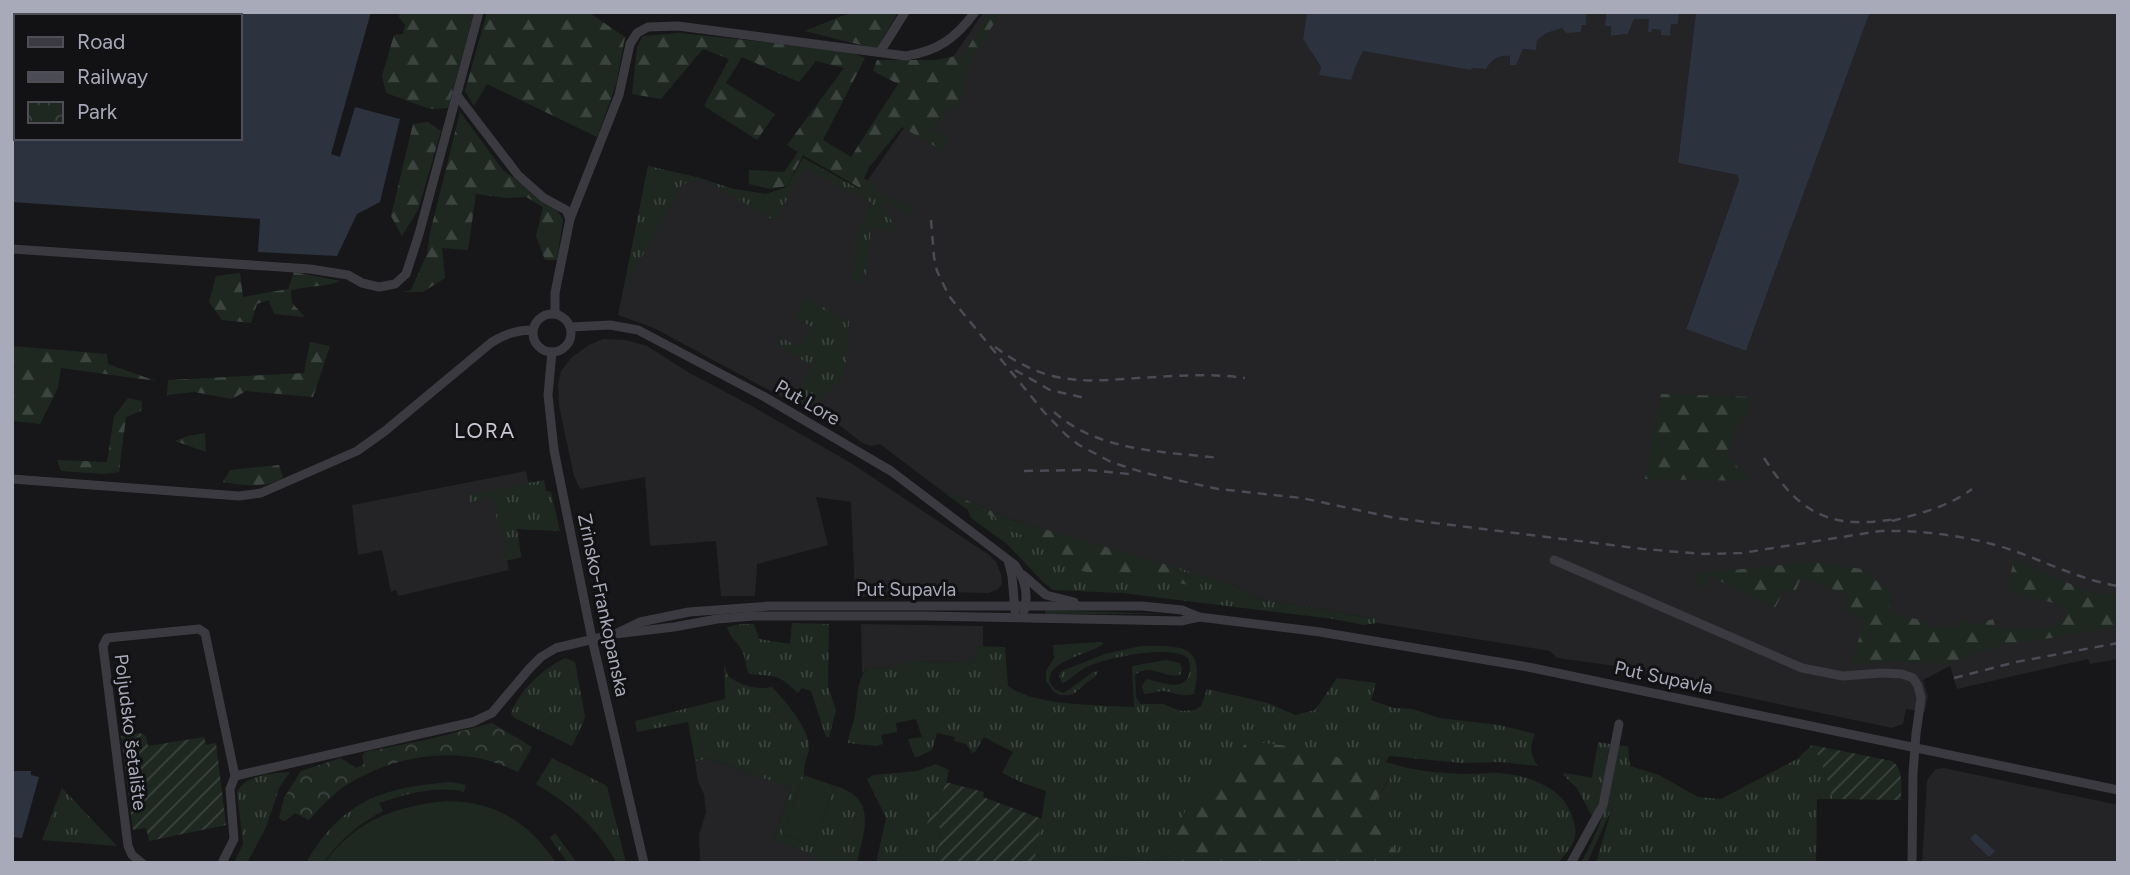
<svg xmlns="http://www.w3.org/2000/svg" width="2130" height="875" font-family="Figtree,sans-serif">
  <defs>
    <pattern id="grass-tufts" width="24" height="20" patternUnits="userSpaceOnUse" patternTransform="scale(1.75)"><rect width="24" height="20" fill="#1e2821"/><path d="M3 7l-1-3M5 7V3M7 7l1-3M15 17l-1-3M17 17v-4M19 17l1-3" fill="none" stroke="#3c443f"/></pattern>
    <pattern id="forest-firs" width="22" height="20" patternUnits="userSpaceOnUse" patternTransform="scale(1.75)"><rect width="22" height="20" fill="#1e2821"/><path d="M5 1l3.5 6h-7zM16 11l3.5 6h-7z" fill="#3c443f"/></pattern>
    <pattern id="park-crowns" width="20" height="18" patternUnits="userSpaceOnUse" patternTransform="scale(1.75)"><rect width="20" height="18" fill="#1e2821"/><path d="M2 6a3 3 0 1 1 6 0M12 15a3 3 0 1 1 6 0" fill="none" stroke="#3c443f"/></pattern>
    <pattern id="garden-furrows" width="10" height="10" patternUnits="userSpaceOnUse" patternTransform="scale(1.75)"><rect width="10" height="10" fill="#1e2821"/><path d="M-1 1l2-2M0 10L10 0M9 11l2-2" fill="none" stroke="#3c443f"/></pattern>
  </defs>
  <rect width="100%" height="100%" fill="#171719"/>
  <g fill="#242326">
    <polygon points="984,12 1307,12 1303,39 1321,67 1355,68 1363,51 1486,69 1490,61 1501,55 1510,56 1547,33 1562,28 1586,25 1587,12 1606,12 1605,25 1611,26 1611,36 1628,34 1634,19 1650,19 1651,29 1662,30 1670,35 1671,24 1678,24 1679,12 1696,12 1678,163 1737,175 1739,180 1686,328 1746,351 1870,12 2118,12 2118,659 2090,664 2088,659 1957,689 1950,666 1923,680 1928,696 1925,712 1906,709 1903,724 1892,728 1693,686 1616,666 1557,658 1550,651 1377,623 1378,619 1259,599 1234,585 1010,519 938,488 880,444 872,446 862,443 838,424 806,406 791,402 654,328 618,315 648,166 700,178 733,189 766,194 787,187 803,158 861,190"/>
    <polygon points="603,339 626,340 647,346 688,372 750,405 851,463 989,555 996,562 1001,574 1002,584 998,589 989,593 905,591 884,596 855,597 851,502 816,497 828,545 757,564 755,596 721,596 716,541 650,546 645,477 580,489 574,476 559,406 558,384 561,371 572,357 589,345"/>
    <polygon points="526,471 528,482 532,481 534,530 517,529 521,557 507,560 509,570 398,596 396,590 391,592 382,550 358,555 352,505"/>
    <polygon points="861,624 983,626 983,646 976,646 976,658 965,662 907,661 894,668 868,667 862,674"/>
    <polygon points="708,759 791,788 773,840 815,855 812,863 700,863 699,835 706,812 704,794 698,782 695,761"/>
    <polygon points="1944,768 2118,805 2118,859 2115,863 1922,863 1927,780 1936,769"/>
  </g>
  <g fill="url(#grass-tufts)">
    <polygon points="803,158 859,189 864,178 875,185 878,192 914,208 913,216 883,201 896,232 871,228 865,280 869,285 852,279 858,229 872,203 858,195 859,190 855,195 805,167 775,221 703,179 682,184 624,289 648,166 700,178 733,189 766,194 787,187"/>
    <polygon points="804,297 849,321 846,361 841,380 812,406 807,403 792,400 813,366 778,345 782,338 800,347 812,327 795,317"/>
    <polygon points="544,480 546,491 551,492 560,531 517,529 521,557 505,561 503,550 507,549 503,529 499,529 492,497 470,502 469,497 471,495"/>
    <polygon points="938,488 971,507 998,519 1014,531 1060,553 1078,570 1120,572 1144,579 1152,577 1201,587 1178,568 1234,585 1259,599 1378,619 1377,623 1364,625 1334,619 1122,593 1053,590 1043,582 1007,544 971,518 968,510"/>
    <polygon points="1045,610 1162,614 1045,614"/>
    <path d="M792,623L829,624L828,687L836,710L829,737H826L811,691L802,688L798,693C776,673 778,677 749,674C745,666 746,658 742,651C737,640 731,640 727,627L741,624H754L759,639L790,644Z"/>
    <path d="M1100,642L1104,643C1094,654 1041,661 1051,684C1054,690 1058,691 1064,693L1093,672L1098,671L1095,677L1087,682L1075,693L1069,695H1060L1054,692L1046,681V671L1054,658L1053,645Z"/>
    <path d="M976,646L1005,647L1008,686C1034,706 1101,705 1134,707L1132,666L1166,660L1180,663L1182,669L1180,675C1164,679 1150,662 1135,675L1136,697L1140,704H1163L1181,711L1195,710L1201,706L1207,689L1268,703L1295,715L1315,710L1337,678L1376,683L1371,700L1394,708L1413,709L1439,718L1499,725L1535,734C1530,748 1529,753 1538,766L1500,762L1462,763L1389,756L1386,762C1412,771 1444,774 1472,774C1481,774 1490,772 1499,773C1526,775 1560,786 1571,813C1580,837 1575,842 1560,861L1545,863H1396L1399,855L1367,814L1390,778L1247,741L1224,773L1189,802L1168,855L1156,862L1111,856L1110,863H1034L1046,791L1023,783L1002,773L1013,752L984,737L975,752L972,753L966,744L954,741L955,737L937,733L932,750L915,758L908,739L922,737L916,719L896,723L897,732L881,735L883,744L876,746L848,743C849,734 853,725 855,715C858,698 856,681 868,667L894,668L907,661L965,662L976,658Z"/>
    <path d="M1141,646C1181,646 1206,643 1194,694C1182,698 1175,692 1163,691C1156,691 1151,694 1144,694L1142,686L1146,679C1159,681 1182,693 1189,675C1191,669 1190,664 1188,658C1172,644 1101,658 1083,669C1076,673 1072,678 1065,682L1062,683L1059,676L1062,671L1105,654Z"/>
    <path d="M565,658L575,662L585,716L583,723L572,746L515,718L511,714C518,691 544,668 565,658Z"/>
    <path d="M724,664L728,676C742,686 756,690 772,687C785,701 810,729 809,748C808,758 803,764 804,775L782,834L813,846L835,786C878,798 864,830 857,863H812L814,855L773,840L791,788L708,759L695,761L688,722L637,732L635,721L725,699Z"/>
    <polygon points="1598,742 1610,744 1601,795 1593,818 1577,788 1563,775 1565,773 1592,778"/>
    <path d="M1616,745L1628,746L1630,766L1659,775L1698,797L1721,799L1797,759L1812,745L1821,760L1833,799H1817L1816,863H1596L1612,808L1587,863H1581C1605,819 1611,794 1616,745Z"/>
    <path d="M552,758L607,786L626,863H617C596,827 572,805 536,784Z"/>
    <polygon points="936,764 949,770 939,812 927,823 941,828 936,863 876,863 886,818 867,779 873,775 917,771"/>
    <path d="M290,772L280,786L266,827L247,863H234L243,844L237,792C244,775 274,773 290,772Z"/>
    <path d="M451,782L466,785L464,792C436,785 406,794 379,803L383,811C358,824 340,840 323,863H306C343,800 381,788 451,782Z"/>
    <polygon points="62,788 117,846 42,840"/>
    <polygon points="555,833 577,863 568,863 550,838"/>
  </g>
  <g fill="url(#forest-firs)">
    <polygon points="400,12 474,12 448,108 430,109 386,93 382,76 394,35 403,34 405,25 399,17"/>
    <polygon points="487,12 588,12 625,37 616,85 597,137 487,84 474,106 465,91"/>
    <polygon points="857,12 898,12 877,49 805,31 842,16"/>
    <polygon points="990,12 1001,12 969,64 961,103 940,119 934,130 948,139 943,151 902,127 869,167 860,188 803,155 787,186 770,189 749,184 749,170 784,172 798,152 787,145 844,68 816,61 799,82 742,57 726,83 775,114 757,140 704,106 729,59 703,49 661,99 632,94 637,47 643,36 679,33 848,51 865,58 823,140 851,157 898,84 873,71 877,60 937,60 964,54"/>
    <polygon points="460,112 503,170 557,210 563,219 557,260 545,260 536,236 543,207 526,197 507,198 476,194 468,250 442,248 445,278 423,292 403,292 411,290 427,254 430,233"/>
    <polygon points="428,122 441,131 418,210 402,236 391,216 413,124"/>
    <path d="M294,272L341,281C324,287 308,286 291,290L292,303L305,317L274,314L269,300L257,304L251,323L222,320L209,302L216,276L240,273L243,297L288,289Z"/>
    <polygon points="310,342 330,346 313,397 246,391 232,399 194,392 167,395 168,380 304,373"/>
    <polygon points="12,346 107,354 108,364 156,381 61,368 58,388 40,424 13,421"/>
    <polygon points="1661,394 1752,397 1746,417 1737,426 1727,456 1751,481 1645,479"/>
    <polygon points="128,398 142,401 141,411 126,417 119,472 104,474 61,471 57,460 107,462 114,416"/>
    <polygon points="205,433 206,452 175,441 187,436"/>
    <path d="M279,465L283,478C265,488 243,486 223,482L230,470Z"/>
    <polygon points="938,488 1010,519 1178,568 1202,588 1152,577 1144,579 1120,572 1109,577 1078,570 1060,553 1014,531 998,519 971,507"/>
    <polygon points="2014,559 2089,592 2118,597 2118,626 2058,637 2005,644 1947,664 1888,661 1850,665 1865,621 1845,609 1849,595 1801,578 1795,592 1784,589 1775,608 1710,576 1701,591 1692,574 1812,562 1862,569 1890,592 1890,613 1925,621 1929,627 1956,628 1964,618 1968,623 1977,624 1993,619 1996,628 2048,629 2068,616 2064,606 2007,590"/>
    <polygon points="1247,741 1315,749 1390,777 1367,814 1399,855 1396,863 1110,863 1111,856 1156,862 1168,855 1189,802 1224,773"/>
  </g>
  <path fill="url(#park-crowns)" d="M492,723L532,747L518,772C507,767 495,762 483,759C438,749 386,760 348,784C333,793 321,807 309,820L295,813L285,821H282L279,817L284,798L301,771L341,758L356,768L364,764L362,756L365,752L430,739Z"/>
  <g fill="url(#garden-furrows)">
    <polygon points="140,733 146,736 148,746 204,737 206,745 216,743 226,825 149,841 146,828 133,830 121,736"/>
    <path d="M1812,745L1892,761C1904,769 1901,787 1901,800L1833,799L1821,760Z"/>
    <polygon points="945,782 984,792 983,797 1042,819 1034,863 936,863 941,828 927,824 931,810 939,812"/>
  </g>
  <g fill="#1e2821">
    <polygon points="804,775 835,786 813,846 782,834"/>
    <path d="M447,801C496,802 529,822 556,863H324C356,820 395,806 447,801Z"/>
  </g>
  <g fill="#2c323e" fill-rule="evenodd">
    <path d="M12,12H371L331,154L340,157L355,107L400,119L380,202L357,214L337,256L258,252L260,219L12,202ZM16,16H240V138H16Z"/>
    <path d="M1307,12H1587L1586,25H1582L1581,32L1566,33L1562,28L1547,33L1537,40L1536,50L1523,49L1516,65H1510V56C1498,55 1492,59 1486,69L1472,68L1471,70L1363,51L1355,68L1351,80L1319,75L1321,67L1303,39Z"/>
    <polygon points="1606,12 1679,12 1678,24 1671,24 1670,36 1661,35 1661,30 1652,29 1651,32 1648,32 1649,19 1634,19 1628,34 1611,36 1611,26 1605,26"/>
    <polygon points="1696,12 1870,12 1746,351 1686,329 1739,180 1737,175 1678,163"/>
    <polygon points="12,771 31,771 31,775 39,777 22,838 12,837"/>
    <polygon points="1975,833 1995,851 1989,857 1970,839"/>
  </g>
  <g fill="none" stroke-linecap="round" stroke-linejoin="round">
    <g stroke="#3a3a40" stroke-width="9">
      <polyline points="880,52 905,12"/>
      <polyline points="456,94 518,175 544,198 566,210 570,219"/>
      <polyline points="12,249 310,269 348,275 362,283 379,287 395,284 406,274 419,234 479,12"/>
      <path d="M555,313V293L570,219L619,95L630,44L637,33L648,27L678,26L906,56C938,51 956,38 975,12"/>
      <circle cx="552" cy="333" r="19"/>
      <path d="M571,327L610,325L638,330L763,396L891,471L1015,565C1025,579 1029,594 1024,611"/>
      <polyline points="552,352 548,395 554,450 592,639 644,863"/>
      <path d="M12,479L239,496L261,493L357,451L385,431L492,342C506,334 517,330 533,330"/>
      <polyline points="1008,560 1012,576 1015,611"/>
      <polyline points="1554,560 1802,668 1843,676 1882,673 1902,674 1913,678 1918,686 1921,698 1916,734 1913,773 1912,863"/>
      <polyline points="1023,575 1046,595 1074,602"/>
      <polyline points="615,634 640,622 689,612 770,606 1142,606 1182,610 1199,617 1320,632 1528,667 2118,790"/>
      <polyline points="142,863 132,855 128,846 103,646 107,638 199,629 205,633 235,776"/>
      <polyline points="222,863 234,839 230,789 235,776 473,722 492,713 529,669 541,657 556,648 615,634 674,627 717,619 753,616 925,616 1181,621 1199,617"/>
      <polyline points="1571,863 1603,805 1619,724"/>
    </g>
    <g stroke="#4a4b54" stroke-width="2.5" stroke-dasharray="9 7" stroke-linecap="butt">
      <path d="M931,220L934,257L937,271L949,296L1044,412L1066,435L1079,445L1111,462L1145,473L1218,489L1302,498L1395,518L1643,549L1703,554L1742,553L1880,531C1920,530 1960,535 1999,546C2039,558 2076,579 2118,586"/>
      <path d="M995,347C1013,360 1031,371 1053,376C1080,383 1110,380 1138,378C1174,376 1210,373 1245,378"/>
      <polyline points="1015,370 1050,390 1085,398"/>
      <path d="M1054,412C1099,452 1162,451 1219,458"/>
      <path d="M1764,458C1787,493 1809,520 1855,522C1869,523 1885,520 1899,519"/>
      <polyline points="1024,471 1087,470 1129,474"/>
      <path d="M1892,521C1921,513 1948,507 1972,489"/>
      <polyline points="1954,678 2016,662 2118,643"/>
    </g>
  </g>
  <g text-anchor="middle" stroke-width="6" stroke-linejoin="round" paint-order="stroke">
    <g font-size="19" fill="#a8aaba" stroke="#121214">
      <text transform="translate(808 402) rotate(30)" y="7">Put Lore</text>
      <text x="906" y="596">Put Supavla</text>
      <text transform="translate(604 605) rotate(78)" y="7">Zrinsko-Frankopanska</text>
      <text transform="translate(1664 677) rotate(12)" y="7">Put Supavla</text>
      <text transform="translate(131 732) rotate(83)" y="7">Poljudsko šetalište</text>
    </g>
    <g font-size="21" letter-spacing="2" fill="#c9cad6" stroke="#121214">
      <text x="485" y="438">LORA</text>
    </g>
  </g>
  <rect width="2130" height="875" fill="none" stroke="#a8aaba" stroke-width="28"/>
  <rect x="14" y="14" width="228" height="126" fill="#121214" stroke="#4e4f56" stroke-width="2"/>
  <rect x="28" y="37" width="35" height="10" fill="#3a3a40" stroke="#4e4f56" stroke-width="2"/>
  <text x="77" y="49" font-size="21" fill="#a8aaba">Road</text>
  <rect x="28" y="72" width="35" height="10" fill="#4a4b54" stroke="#4e4f56" stroke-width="2"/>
  <text x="77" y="84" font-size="21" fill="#a8aaba">Railway</text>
  <rect x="28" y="102" width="35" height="21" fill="url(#park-crowns)" stroke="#4e4f56" stroke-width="2"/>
  <text x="77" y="119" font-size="21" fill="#a8aaba">Park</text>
</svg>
